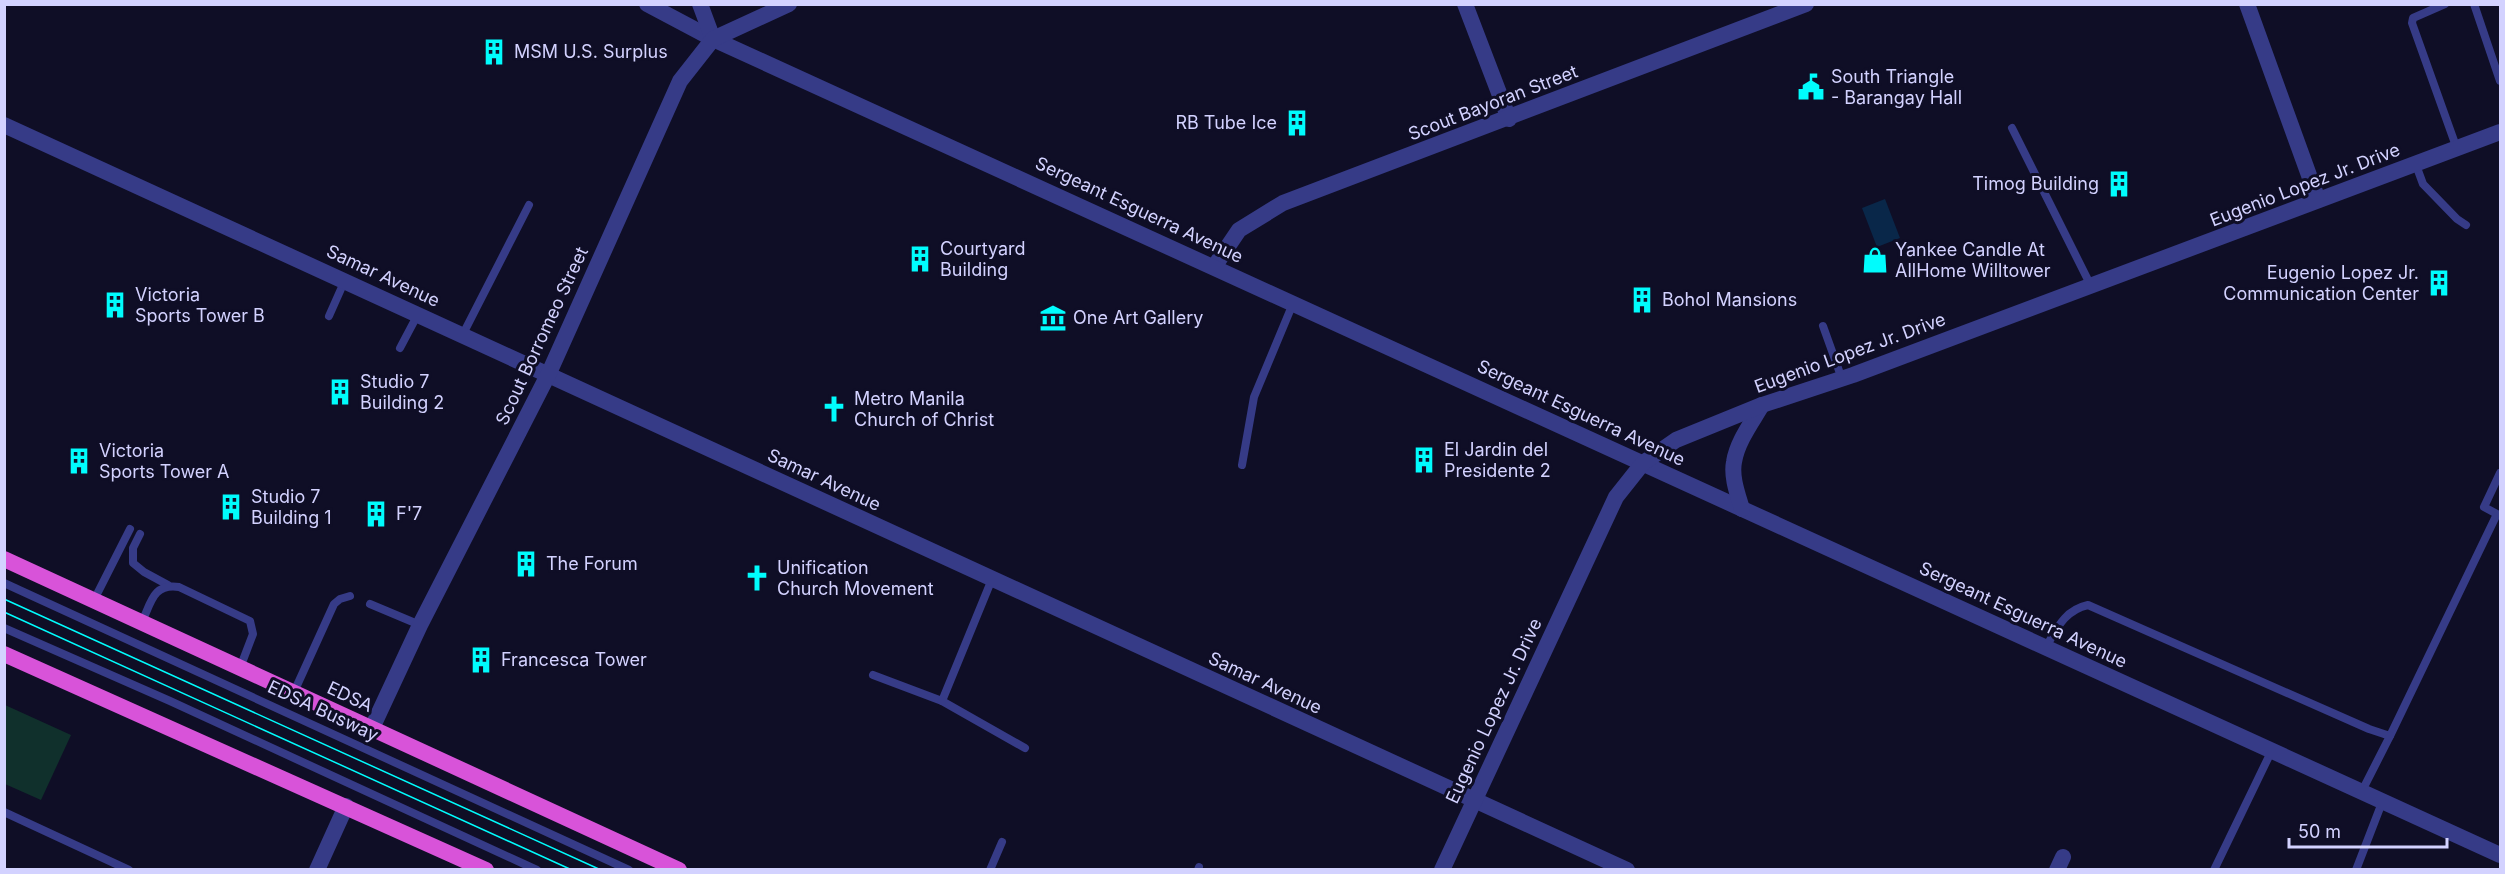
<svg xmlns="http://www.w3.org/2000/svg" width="2505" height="874" font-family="Inter,sans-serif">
  <rect width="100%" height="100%" fill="#0f0e26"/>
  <polygon fill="#10302c" points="5,705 71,735 41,800 5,784"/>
  <polygon fill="#092749" points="1885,199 1900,238 1877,247 1862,208"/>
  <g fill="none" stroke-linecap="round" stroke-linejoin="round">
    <g stroke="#363b87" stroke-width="8">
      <polyline points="2445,4 2413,18 2412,23 2457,149"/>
      <polyline points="2474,4 2500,81"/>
      <polyline points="2012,128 2091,286"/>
      <polyline points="2416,165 2423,184 2457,219 2466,225"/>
      <polyline points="329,316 345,280"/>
      <polyline points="1823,326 1842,379"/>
      <polyline points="463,334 529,205"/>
      <polyline points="400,348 418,314"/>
      <polyline points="1242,465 1254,397 1294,301"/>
      <polyline points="140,534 133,548 133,563 144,572 168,585"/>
      <polyline points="4,583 629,870"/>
      <polyline points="94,600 130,529"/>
      <polyline points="370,604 420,625"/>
      <path d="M142,622C151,603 153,583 179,587L250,621L253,634L240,668"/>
      <polyline points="4,628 170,701 537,870"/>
      <path d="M2046,647C2057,628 2065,610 2088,605L2369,729L2390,736L2497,514L2484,507L2500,473"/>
      <polyline points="873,675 942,701 1025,748"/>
      <polyline points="294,692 334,604 340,599 350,596"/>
      <polyline points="942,701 992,579"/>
      <polyline points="2362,791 2390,736"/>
      <polyline points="4,812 129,870"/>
      <polyline points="990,870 1002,842"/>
      <polyline points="1198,870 1199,867"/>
      <polyline points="2214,870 2272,750"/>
      <polyline points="2356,870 2383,800"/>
    </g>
    <g stroke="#363b87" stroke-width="16">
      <polyline points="1465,4 1509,119"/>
      <polyline points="4,125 1627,870"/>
      <polyline points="1214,267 1239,230 1283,203 1806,4"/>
      <polyline points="317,870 346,806"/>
      <polyline points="2057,870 2063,857"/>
    </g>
    <g stroke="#363b87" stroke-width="16">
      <path d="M647,4L713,39C1311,307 1904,584 2500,855"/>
      <polyline points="700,4 713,39"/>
      <polyline points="2247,4 2318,200"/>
      <path d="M1742,509C1738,495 1731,477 1734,462C1737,442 1752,422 1762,405"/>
      <polyline points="372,728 420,625 549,373 680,81 713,39 789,4"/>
      <polyline points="1442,870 1616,497 1643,463 1676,440 1762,405 1853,375 2500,132"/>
    </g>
    <g stroke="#d853d9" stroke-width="16">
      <polyline points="4,559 679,870"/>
      <polyline points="4,654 486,870"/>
    </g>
    <g stroke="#00fcfd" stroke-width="1.5">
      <polyline points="4,599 601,870"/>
      <polyline points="4,612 572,870"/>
    </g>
  </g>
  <defs>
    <g id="building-bare" transform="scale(2.07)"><path d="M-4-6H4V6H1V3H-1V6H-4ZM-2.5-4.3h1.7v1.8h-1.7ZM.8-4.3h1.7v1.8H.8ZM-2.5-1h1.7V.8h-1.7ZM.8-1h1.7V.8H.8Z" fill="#00fcfd" stroke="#0f0e26" stroke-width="2.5" paint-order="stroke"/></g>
    <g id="civic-bare" transform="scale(2.07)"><path d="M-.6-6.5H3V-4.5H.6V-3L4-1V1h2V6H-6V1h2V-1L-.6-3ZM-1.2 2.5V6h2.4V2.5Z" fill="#00fcfd" stroke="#0f0e26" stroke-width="2.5" paint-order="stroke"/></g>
    <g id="shop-bare" transform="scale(2.07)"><path d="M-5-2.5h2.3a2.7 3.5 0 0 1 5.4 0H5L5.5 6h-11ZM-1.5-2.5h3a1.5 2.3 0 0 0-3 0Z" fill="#00fcfd" stroke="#0f0e26" stroke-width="2.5" paint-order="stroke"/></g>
    <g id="museum-bare" transform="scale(2.07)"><path d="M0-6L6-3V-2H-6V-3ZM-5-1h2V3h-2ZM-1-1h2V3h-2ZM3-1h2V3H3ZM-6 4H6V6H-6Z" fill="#00fcfd" stroke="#0f0e26" stroke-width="2.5" paint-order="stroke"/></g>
    <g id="church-bare" transform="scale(2.07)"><path d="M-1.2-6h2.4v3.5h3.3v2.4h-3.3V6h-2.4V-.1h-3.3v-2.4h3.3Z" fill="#00fcfd" stroke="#0f0e26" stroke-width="2.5" paint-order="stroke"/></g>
  </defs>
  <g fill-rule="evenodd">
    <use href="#building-bare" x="494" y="52"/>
    <use href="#civic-bare" x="1811" y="87"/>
    <use href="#building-bare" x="1297" y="123"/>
    <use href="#building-bare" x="2119" y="184"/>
    <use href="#building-bare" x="920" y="259"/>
    <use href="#shop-bare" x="1875" y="260"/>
    <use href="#building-bare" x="2439" y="283"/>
    <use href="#building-bare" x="1642" y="300"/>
    <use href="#building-bare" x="115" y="305"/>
    <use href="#museum-bare" x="1053" y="318"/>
    <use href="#building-bare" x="340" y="392"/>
    <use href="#church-bare" x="834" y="409"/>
    <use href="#building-bare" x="1424" y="460"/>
    <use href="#building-bare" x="79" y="461"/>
    <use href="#building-bare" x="231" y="507"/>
    <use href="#building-bare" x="376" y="514"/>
    <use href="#building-bare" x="526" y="564"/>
    <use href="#church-bare" x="757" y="578"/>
    <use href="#building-bare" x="481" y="660"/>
  </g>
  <g text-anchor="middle" stroke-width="6" stroke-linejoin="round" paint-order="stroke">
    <g font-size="18" fill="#d3d2ff" stroke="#0f0e26" text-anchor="start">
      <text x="514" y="58">MSM U.S. Surplus</text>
      <text x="1831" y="83">South Triangle<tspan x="1831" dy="21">- Barangay Hall</tspan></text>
      <text x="1277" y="129" text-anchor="end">RB Tube Ice</text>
      <text x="2099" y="190" text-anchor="end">Timog Building</text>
      <text x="940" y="255">Courtyard<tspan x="940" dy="21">Building</tspan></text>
      <text x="1895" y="256">Yankee Candle At<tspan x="1895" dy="21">AllHome Willtower</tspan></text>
      <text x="2419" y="279" text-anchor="end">Eugenio Lopez Jr.<tspan x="2419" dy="21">Communication Center</tspan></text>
      <text x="135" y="301">Victoria<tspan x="135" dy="21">Sports Tower B</tspan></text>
      <text x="1662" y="306">Bohol Mansions</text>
      <text x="1073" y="324">One Art Gallery</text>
      <text x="360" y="388">Studio 7<tspan x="360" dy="21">Building 2</tspan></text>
      <text x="854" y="405">Metro Manila<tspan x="854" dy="21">Church of Christ</tspan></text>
      <text x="1444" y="456">El Jardin del<tspan x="1444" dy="21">Presidente 2</tspan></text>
      <text x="99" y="457">Victoria<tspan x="99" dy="21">Sports Tower A</tspan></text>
      <text x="251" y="503">Studio 7<tspan x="251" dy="21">Building 1</tspan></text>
      <text x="396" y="520">F'7</text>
      <text x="546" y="570">The Forum</text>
      <text x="777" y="574">Unification<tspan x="777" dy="21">Church Movement</tspan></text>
      <text x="501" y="666">Francesca Tower</text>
    </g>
    <g font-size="18" fill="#d3d2ff" stroke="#0f0e26">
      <text transform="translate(1493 103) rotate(-21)" y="6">Scout Bayoran Street</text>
      <text transform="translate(2305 185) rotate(-21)" y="6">Eugenio Lopez Jr. Drive</text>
      <text transform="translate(1139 210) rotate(25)" y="6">Sergeant Esguerra Avenue</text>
      <text transform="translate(383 276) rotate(25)" y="6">Samar Avenue</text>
      <text transform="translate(542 336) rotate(-65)" y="6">Scout Borromeo Street</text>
      <text transform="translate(1850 353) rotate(-20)" y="6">Eugenio Lopez Jr. Drive</text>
      <text transform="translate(1581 413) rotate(25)" y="6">Sergeant Esguerra Avenue</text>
      <text transform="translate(824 480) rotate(25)" y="6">Samar Avenue</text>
      <text transform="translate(2023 615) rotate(25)" y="6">Sergeant Esguerra Avenue</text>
      <text transform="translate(1265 683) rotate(25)" y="6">Samar Avenue</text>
      <text transform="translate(350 697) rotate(25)" y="6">EDSA</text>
      <text transform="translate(323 711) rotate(25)" y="6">EDSA Busway</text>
      <text transform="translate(1494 711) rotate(-65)" y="6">Eugenio Lopez Jr. Drive</text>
    </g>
  </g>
  <rect width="2505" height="874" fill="none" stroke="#d3d2ff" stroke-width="12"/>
  <path d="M2289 838v9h158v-9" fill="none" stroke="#d3d2ff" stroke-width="3"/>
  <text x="2298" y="838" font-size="18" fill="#d3d2ff" stroke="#0f0e26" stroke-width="4.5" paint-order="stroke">50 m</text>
</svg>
